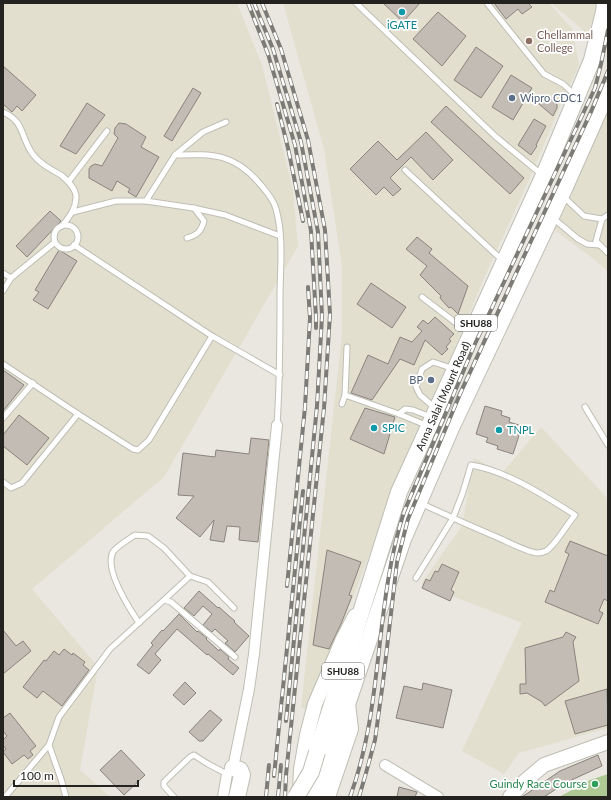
<svg xmlns="http://www.w3.org/2000/svg" width="611" height="800" font-family="Lato,sans-serif">
  <rect width="100%" height="100%" fill="#e9e7df"/>
  <g fill="#e2dfcf">
    <polygon points="3,3 237,3 262,65 293,190 298,246 164,477 32,589 98,667 80,770 110,797 3,797"/>
    <polygon points="283,3 549,3 572,29 579,65 565,95 529,180 485,276 419,433 373,545 310,709 301,708 342,334 342,266 324,149"/>
    <polygon points="551,3 599,3 588,34"/>
    <polygon points="608,108 608,271 595,260 552,228"/>
    <polygon points="541,427 608,499 608,728 519,753 504,774 462,751 522,623 421,584 462,526 474,458 502,473"/>
  </g>
  <polygon fill="#afc995" points="608,774 608,797 559,797 590,780"/>
  <g fill="#c3bcb5" stroke="#8a837d">
    <polygon points="383,3 420,3 403,22"/>
    <polygon points="494,3 528,3 532,7 522,14 518,9 506,19"/>
    <polygon points="438,12 466,36 442,66 413,39"/>
    <polygon points="476,47 503,66 481,98 454,80"/>
    <polygon points="3,66 36,95 22,111 17,106 12,112 3,104"/>
    <polygon points="511,75 532,88 513,120 492,107"/>
    <polygon points="193,88 201,93 172,141 164,136"/>
    <polygon points="544,95 557,102 557,108 553,116 539,104"/>
    <polygon points="87,103 105,115 76,154 60,146"/>
    <polygon points="446,106 524,178 510,194 431,122"/>
    <polygon points="534,119 546,126 536,145 537,146 531,155 518,145"/>
    <polygon points="119,123 126,124 146,137 141,147 159,157 136,197 128,192 130,189 117,181 112,191 89,178 89,169 91,166 95,164 102,166 118,138 114,134 115,128"/>
    <polygon points="426,132 453,160 433,180 411,157 390,178 401,189 393,196 384,187 376,195 350,169 378,141 397,160"/>
    <polygon points="50,211 61,221 27,257 16,246"/>
    <polygon points="417,237 432,249 429,253 468,286 458,314 451,307 449,308 440,298 441,296 420,275 427,266 406,249"/>
    <polygon points="59,250 77,261 48,309 33,300 39,292 35,290"/>
    <polygon points="371,283 406,307 392,328 357,304"/>
    <polygon points="435,317 454,334 449,339 451,341 446,347 448,349 442,355 425,340 414,365 400,359 372,400 351,393 368,355 388,364 400,337 412,342 422,331 417,327 423,320 428,324"/>
    <polygon points="3,370 24,385 3,411"/>
    <polygon points="485,406 502,411 501,415 510,418 509,422 522,426 513,454 497,449 498,446 486,442 488,438 476,434"/>
    <polygon points="365,408 395,417 384,454 350,439"/>
    <polygon points="19,415 49,438 27,465 3,446 3,435"/>
    <polygon points="251,438 269,440 258,542 239,540 240,527 227,526 224,542 210,540 214,520 200,537 176,518 194,496 178,495 183,453 215,457 216,450 249,454"/>
    <polygon points="570,541 608,556 608,601 604,599 599,611 603,613 598,624 545,602 550,590 554,592 569,554 565,552"/>
    <polygon points="327,550 361,562 349,595 352,596 341,624 329,649 313,645"/>
    <polygon points="442,564 459,572 451,590 454,592 450,601 422,588 426,579 430,581 435,571 438,572"/>
    <polygon points="199,591 218,608 219,607 229,616 235,621 234,622 249,636 235,652 225,643 228,641 215,629 212,632 203,625 212,614 203,606 194,616 184,608"/>
    <polygon points="179,614 197,632 198,631 207,638 206,639 219,651 220,649 229,657 228,659 239,668 233,675 208,654 207,655 177,629 155,654 161,660 149,674 137,665 153,645 151,643 162,630 163,631"/>
    <polygon points="3,630 16,646 23,641 31,651 3,674"/>
    <polygon points="566,632 576,637 573,642 579,681 545,706 542,702 527,693 520,694 520,684 526,684 525,648 563,637"/>
    <polygon points="64,649 72,655 73,653 85,662 83,665 89,670 62,706 43,691 37,698 23,687 44,660 46,661 54,651 59,655"/>
    <polygon points="185,682 196,693 184,705 173,695"/>
    <polygon points="423,683 452,690 443,728 396,718 404,686 422,690"/>
    <polygon points="607,689 608,725 575,734 565,701"/>
    <polygon points="210,710 222,720 203,741 199,741 189,732"/>
    <polygon points="10,713 36,746 30,751 33,755 28,759 24,755 12,764 3,752 6,749 3,745 3,740 7,736 3,731 3,718"/>
    <polygon points="121,750 145,775 124,795 100,770"/>
    <polygon points="598,755 602,766 565,783 544,797 522,797 560,771"/>
    <polygon points="399,787 417,792 415,797 397,797"/>
  </g>
  <g fill="none" stroke-linecap="round" stroke-linejoin="round">
    <g stroke="#bfbeb5" stroke-width="7">
      <g id="lane">
        <polyline points="356,3 495,136 541,174"/>
        <polyline points="487,3 544,74 563,84 575,95"/>
        <path d="M3,112C25,122 20,136 32,153C39,163 50,169 61,175C67,180 76,188 76,197C76,209 69,217 62,226"/>
        <polyline points="175,155 203,132 226,122"/>
        <polyline points="405,170 502,260"/>
        <polyline points="69,181 107,131"/>
        <polyline points="565,194 566,199 584,216 602,219 608,215"/>
        <path d="M146,201L175,155C213,154 234,153 260,184C266,191 274,200 276,209C284,237 280,269 280,297C280,341 280,382 277,425"/>
        <polyline points="73,212 116,201 146,201 193,208 225,215 280,236"/>
        <polyline points="553,218 578,239 587,244 599,245"/>
        <polyline points="602,219 596,241 608,253"/>
        <circle cx="66" cy="237" r="12"/>
        <path d="M187,238C197,235 201,232 204,221L194,208"/>
        <polyline points="74,245 212,336 280,375"/>
        <polyline points="3,273 11,278"/>
        <polyline points="3,291 11,278 55,242"/>
        <polyline points="422,297 469,333"/>
        <polyline points="3,364 78,414 133,449 138,450 149,440 212,336"/>
        <polyline points="345,395 399,414 428,426"/>
        <polyline points="342,404 345,395 347,347"/>
        <polyline points="585,407 608,445"/>
        <polyline points="435,408 420,395 416,387 422,369 433,362 454,369"/>
        <polyline points="399,414 405,409 413,410 431,417"/>
        <polyline points="3,418 33,383"/>
        <polyline points="3,482 11,488 22,483 78,414"/>
        <polyline points="190,576 208,582 234,608"/>
        <path d="M416,578L453,518L463,492L471,465C507,471 545,496 575,515C567,524 555,546 546,551C544,552 539,553 537,553C527,552 508,542 499,538C473,527 446,515 420,503"/>
        <path d="M139,623C129,608 104,569 113,552C116,547 129,539 135,535L148,536L164,548L190,576L164,600"/>
        <polyline points="49,745 61,779 66,797"/>
        <polyline points="5,797 49,745 59,717 110,649 164,600 171,602 235,657"/>
        <polyline points="174,797 164,786 164,782 190,757 194,755 208,764 227,774"/>
      </g>
    </g>
    <g stroke="#bfbeb5" stroke-width="12">
      <g id="street">
        <polyline points="385,765 438,797"/>
        <polyline points="223,797 227,774 233,768 249,689 254,654 277,425"/>
      </g>
    </g>
    <g stroke="#bfbeb5" stroke-width="16">
      <g id="secondary">
        <polyline points="300,791 301,769 307,735 315,704 343,639 355,616"/>
        <polyline points="328,797 351,729 348,704"/>
        <polyline points="510,797 525,781 544,765 608,742"/>
      </g>
    </g>
    <g stroke="#bfbeb5" stroke-width="18">
      <g id="primary">
        <polyline points="317,752 399,492 544,175 592,60 604,12 605,3"/>
        <polyline points="233,768 240,770 242,775 237,797"/>
        <polyline points="314,797 337,734 403,539 451,428 564,189 608,90"/>
      </g>
    </g>
    <use href="#lane" stroke="#fff" stroke-width="5"/>
    <use href="#street" stroke="#fff" stroke-width="10"/>
    <use href="#secondary" stroke="#fff" stroke-width="14"/>
    <use href="#primary" stroke="#fff" stroke-width="16"/>
    <g stroke="#7c7b75" stroke-width="4">
      <g id="rail">
        <polyline points="248,3 268,54 295,145 311,231 316,317 316,328"/>
        <polyline points="254,3 273,49 301,142 318,232 322,316 317,406 286,721"/>
        <polyline points="262,3 281,49 308,140 325,230 330,314 324,408 286,775 285,797"/>
        <polyline points="277,104 288,148 303,221"/>
        <polyline points="287,586 305,407 310,318 308,287"/>
        <polyline points="274,776 303,491"/>
        <polyline points="266,797 269,765"/>
        <polyline points="278,797 281,765"/>
        <path d="M350,797C384,705 374,605 404,512L474,346L595,88L601,64L608,30"/>
        <polyline points="359,797 366,773 375,740 383,682 397,562 408,519 460,394 591,112 608,71"/>
      </g>
    </g>
    <use href="#rail" stroke="#fff" stroke-width="2.5" stroke-dasharray="8" stroke-linecap="butt"/>
    <g stroke="#bfbeb5" stroke-width="18" stroke-linecap="butt">
      <polyline id="primary-bridge" points="296,797 311,772 317,752"/>
    </g>
    <use href="#primary-bridge" stroke="#fff" stroke-width="16"/>
  </g>
  <g fill="#0f9aa8" stroke="#fff" stroke-width="1.5">
    <circle cx="402" cy="12" r="4"/>
    <circle cx="374" cy="428" r="4"/>
    <circle cx="499" cy="430" r="4"/>
  </g>
  <circle fill="#8d6e63" stroke="#fff" stroke-width="1.5" cx="529" cy="41" r="4"/>
  <g fill="#5c6f8a" stroke="#fff" stroke-width="1.5">
    <circle cx="512" cy="98" r="4"/>
    <circle cx="431" cy="380" r="4"/>
  </g>
  <circle fill="#2e9e5b" stroke="#fff" stroke-width="1.5" cx="595" cy="784" r="4"/>
  <g text-anchor="middle" stroke-width="3.5" stroke-linejoin="round" paint-order="stroke">
    <g fill="#fff" stroke="#666563" stroke-width="1">
      <rect x="455" y="315" width="42" height="16" rx="3"/>
      <rect x="322" y="663" width="42" height="16" rx="3"/>
    </g>
    <g font-size="10" font-weight="bold" fill="#242320">
      <text x="476" y="327">SHU88</text>
      <text x="343" y="675">SHU88</text>
    </g>
    <g font-size="11" fill="#0d838f" stroke="#fff" text-anchor="start">
      <text x="402" y="29" text-anchor="middle">iGATE</text>
      <text x="382" y="432">SPIC</text>
      <text x="507" y="434">TNPL</text>
    </g>
    <g font-size="11" fill="#785e54" stroke="#fff" text-anchor="start">
      <text x="537" y="39">Chellammal<tspan x="537" dy="13">College</tspan></text>
    </g>
    <g font-size="11" fill="#4e5e75" stroke="#fff" text-anchor="start">
      <text x="520" y="102">Wipro CDC1</text>
      <text x="423" y="384" text-anchor="end">BP</text>
    </g>
    <g font-size="11" fill="#242320" stroke="#fff">
      <text transform="translate(443 396) rotate(-66)" y="4">Anna Salai (Mount Road)</text>
    </g>
    <g font-size="11" fill="#27864d" stroke="#fff" text-anchor="end">
      <text x="587" y="788">Guindy Race Course</text>
    </g>
  </g>
  <rect width="611" height="800" fill="none" stroke="#242320" stroke-width="8"/>
  <path d="M14 780v6h124v-6" fill="none" stroke="#242320" stroke-width="2"/>
  <text x="20" y="780" font-size="12" fill="#242320" stroke="#ffffff" stroke-width="3" paint-order="stroke">100 m</text>
</svg>
